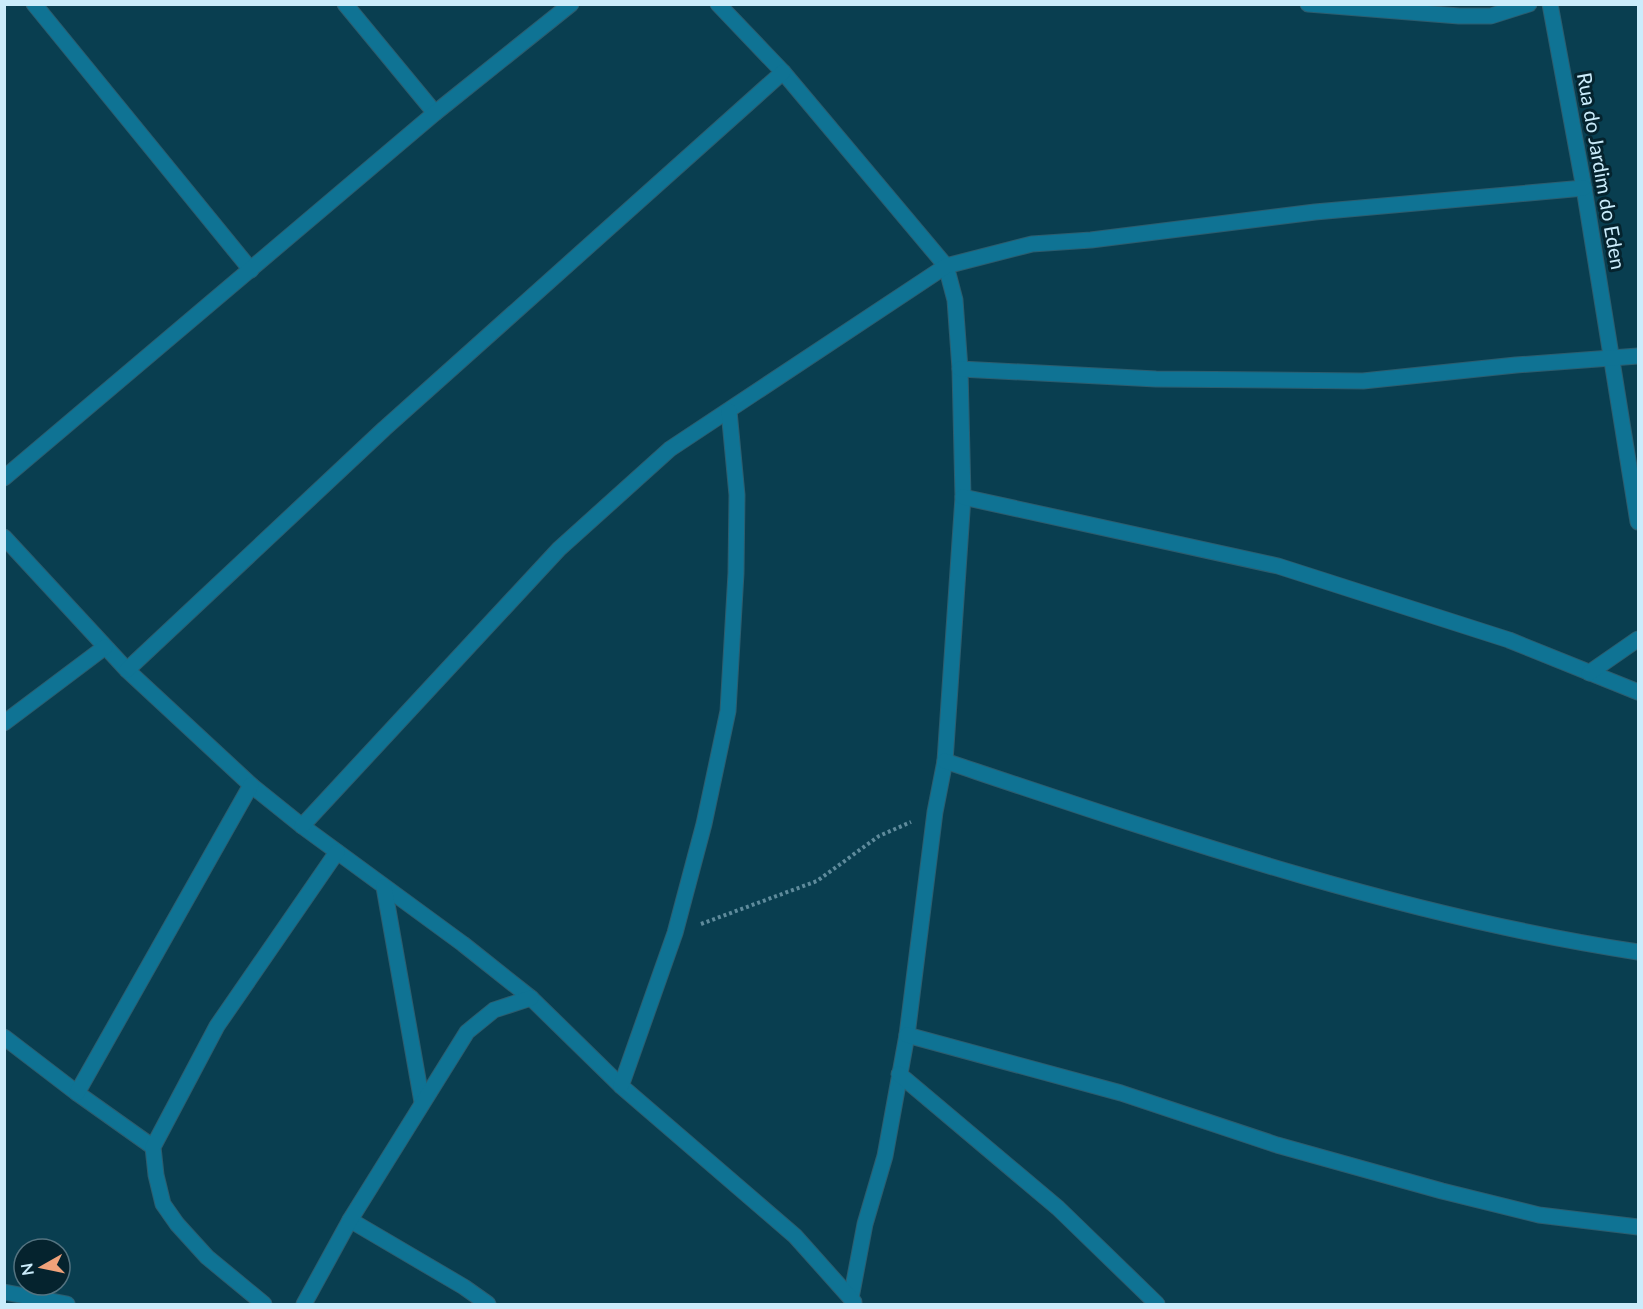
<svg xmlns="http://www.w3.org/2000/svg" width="1643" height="1309" font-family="Lato,sans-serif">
  <rect width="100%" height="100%" fill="#093e50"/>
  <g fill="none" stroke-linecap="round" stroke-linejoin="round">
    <g stroke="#2c5d6f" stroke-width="17">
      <g id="street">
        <polyline points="34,4 251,270"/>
        <polyline points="345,4 435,113"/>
        <polyline points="718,4 783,72 946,266 955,300 960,369 963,497 945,761 935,812 907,1035 885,1156 865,1224 851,1298"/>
        <polyline points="1308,4 1459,16 1491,16 1529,4"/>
        <polyline points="1550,4 1584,188 1638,522"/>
        <polyline points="960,369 1156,379 1363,381 1516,365 1638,356"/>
        <polyline points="4,478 435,113 571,4"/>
        <polyline points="963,497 1278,566 1509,640 1638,692"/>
        <polyline points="4,537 127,670 251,785 302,826 463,944 531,998 621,1086 795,1236 854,1302"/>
        <polyline points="127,670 384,429 783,72"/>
        <polyline points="1589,673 1638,639"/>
        <polyline points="4,723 105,647"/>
        <path d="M945,761C1172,837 1401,916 1638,952"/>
        <polyline points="302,826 559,549 670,449 946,266 1032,244 1091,240 1315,212 1584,188"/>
        <polyline points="384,887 422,1102"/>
        <polyline points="907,1035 1121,1093 1277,1145 1442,1191 1539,1215 1638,1227"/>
        <polyline points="4,1037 77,1093 153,1147"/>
        <polyline points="899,1074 1058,1208 1157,1304"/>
        <polyline points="621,1086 675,933 704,824 728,711 736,573 737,495 729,411"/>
        <polyline points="77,1093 251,785"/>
        <polyline points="350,1220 464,1287 488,1304"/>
        <polyline points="4,1292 67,1304"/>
        <polyline points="264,1304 207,1257 177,1224 163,1204 156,1175 153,1147 217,1026 337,852"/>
        <polyline points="304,1304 350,1220 467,1032 494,1010 531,998"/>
      </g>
    </g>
    <polyline stroke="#5f8b9c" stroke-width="4" stroke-dasharray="3 3" stroke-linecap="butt" points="701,924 817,881 879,836 911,822"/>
    <use href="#street" stroke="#0f7394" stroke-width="15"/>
  </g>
  <g text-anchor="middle" stroke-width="6" stroke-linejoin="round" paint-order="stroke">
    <g font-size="20" fill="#cbecfb" stroke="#05232e">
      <text transform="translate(1601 171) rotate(80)" y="7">Rua do Jardim do Eden</text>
    </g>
  </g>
  <rect width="1643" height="1309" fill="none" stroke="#cbecfb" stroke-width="12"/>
  <g transform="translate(42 1267) rotate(261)"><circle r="28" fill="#05232e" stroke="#547380" stroke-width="1.5"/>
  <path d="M0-4.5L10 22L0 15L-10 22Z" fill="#f0a27a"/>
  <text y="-9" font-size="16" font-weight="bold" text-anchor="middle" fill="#cbecfb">N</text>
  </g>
</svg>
